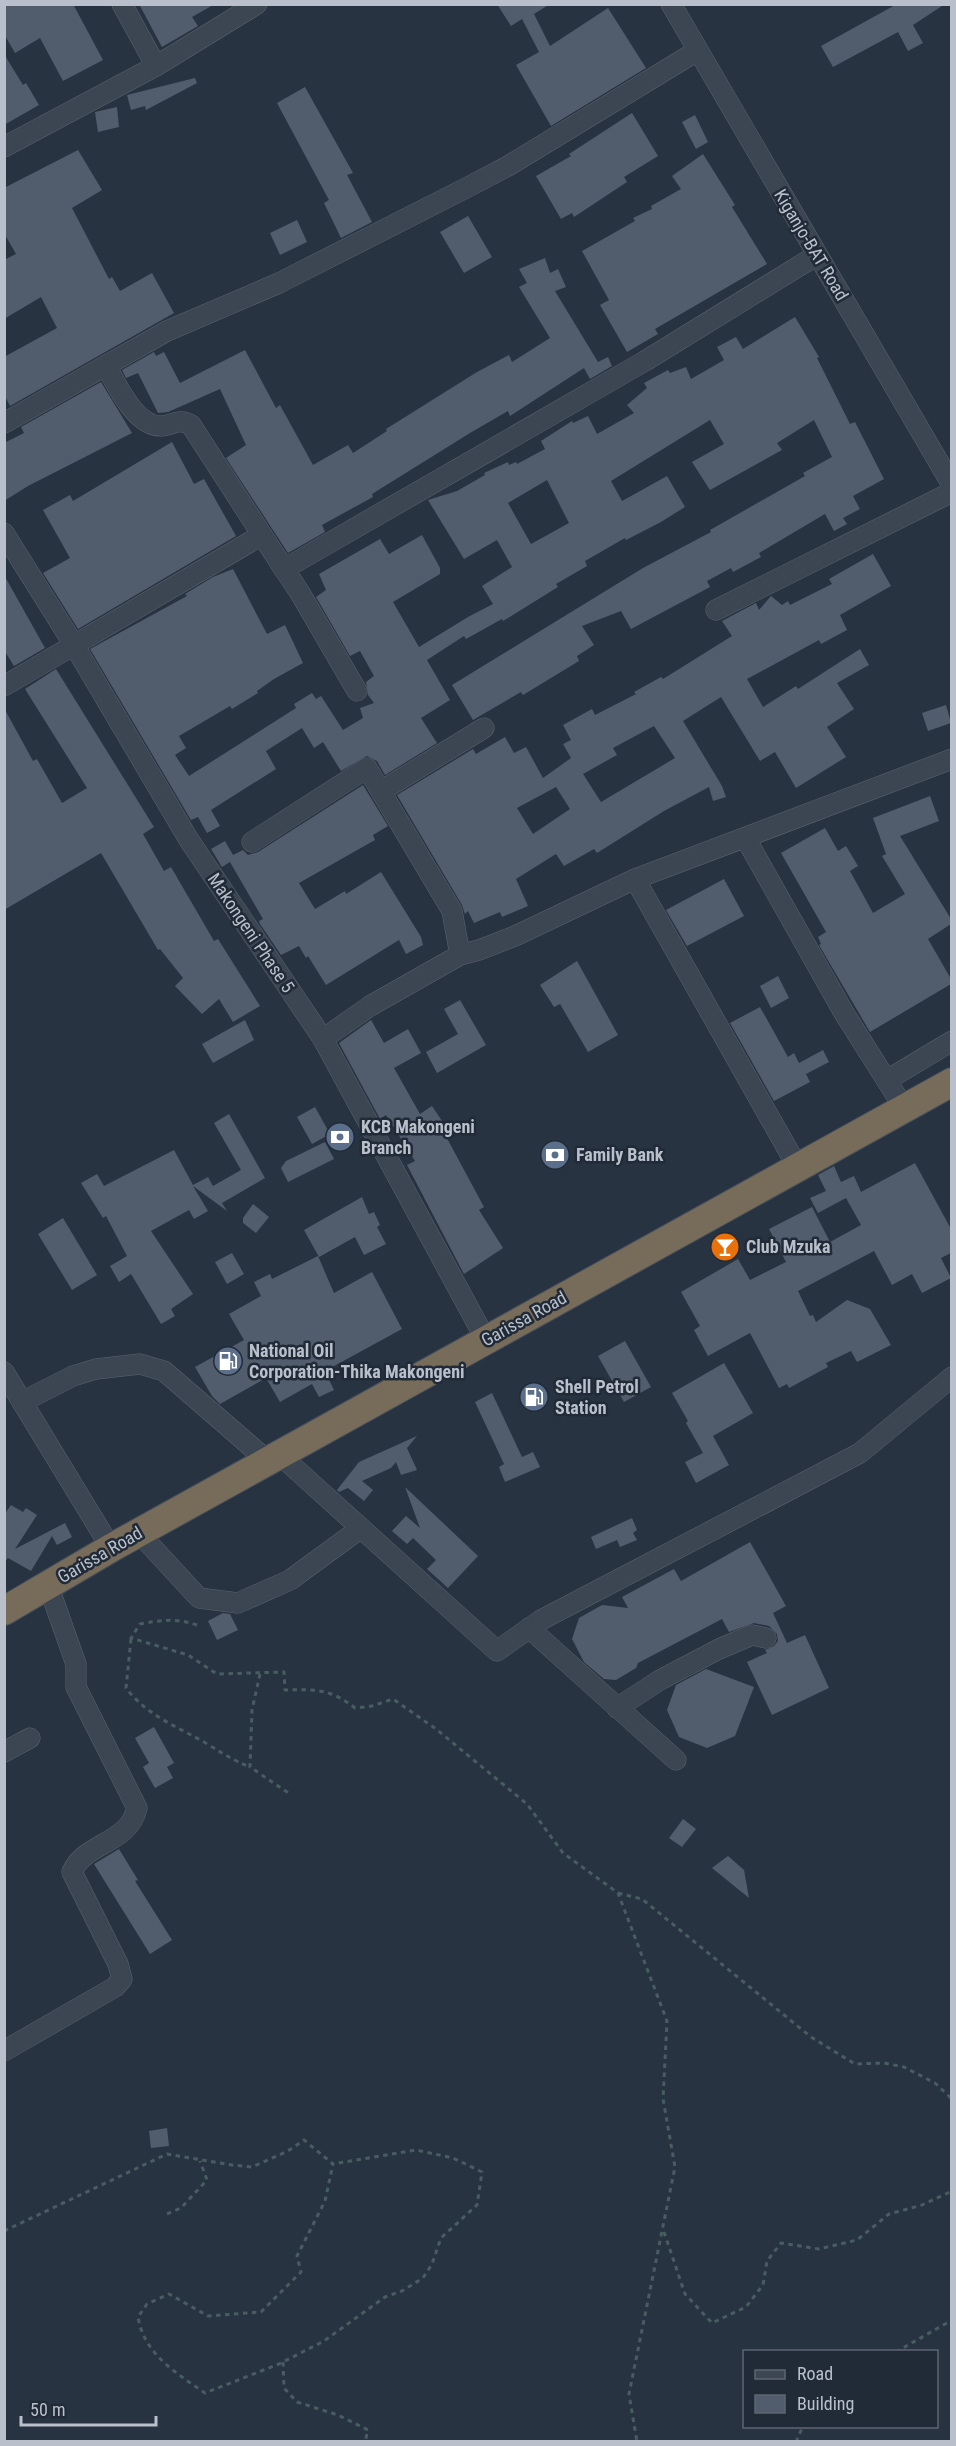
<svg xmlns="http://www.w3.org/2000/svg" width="956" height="2446" font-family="'Roboto Condensed',sans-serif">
  <rect width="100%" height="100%" fill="#283342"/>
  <g fill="#515c6d" fill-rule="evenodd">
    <polygon points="4,4 73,4 103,60 63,81 40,38 15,53 4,34"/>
    <polygon points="139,4 215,4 192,17 198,26 162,47"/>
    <polygon points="497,4 550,4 534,14 550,46 608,8 646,68 551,126 516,65 539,52 522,19 511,26"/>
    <polygon points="897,4 945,4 913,25 923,43 908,51 898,32 833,67 821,46"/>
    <polygon points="4,54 23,85 26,83 39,105 4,125"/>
    <polygon points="195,78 197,83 146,110 145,106 131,110 127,95"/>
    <polygon points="305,87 353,173 347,175 372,222 341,238 324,203 329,200 277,103"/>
    <polygon points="117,107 119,127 98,132 95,112"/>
    <polygon points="632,113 658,156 624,177 627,182 574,217 572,213 561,219 536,176 571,156 569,154"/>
    <polygon points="695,115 708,142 696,149 682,122"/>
    <polygon points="78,150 102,190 72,208 109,279 112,277 120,291 152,273 174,313 10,406 4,394 4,357 57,328 41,297 4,319 4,260 16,254 4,233 4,188"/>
    <polygon points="703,154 735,205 732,207 767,264 655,329 658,334 627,352 600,305 609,300 582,251 635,221 633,218 652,209 651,206 681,189 672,176"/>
    <polygon points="468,216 492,257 464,273 440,232"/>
    <polygon points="297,220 307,242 280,255 270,233"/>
    <polygon points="545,258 550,273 558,269 566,287 555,291 598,362 608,357 612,366 590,379 584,368 510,416 508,411 470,433 372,494 373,497 322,525 325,532 288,553 226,458 246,445 220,389 168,412 158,413 138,373 126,378 122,370 154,352 156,356 164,352 180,383 245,350 276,408 280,405 313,465 348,445 353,453 387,431 386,429 477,372 509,355 512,362 550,338 519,287 527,283 519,269"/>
    <path d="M795,317L819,357L817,358L850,424L855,422L884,479L853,496L860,509L843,518L847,524L834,531L825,514L759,553L761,557L733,572L731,568L707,581L710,587L631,629L621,611L582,626L594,645L577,656L579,661L523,695L521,692L473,720L452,685L643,568L711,532L710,530L805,476L803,473L832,457L814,420L777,443L782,450L710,490L692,462L724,444L710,420L611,481L622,501L667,476L685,507L661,522L626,540L625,538L585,561L587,566L556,584L558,587L503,621L502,619L466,639L464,636L427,660L450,700L421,718L437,743L385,775L377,761L367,756L341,771L323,742L314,748L302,728L266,751L276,769L211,810L220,826L207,833L198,817L191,820L90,649L187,596L185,594L213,577L233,569L267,634L285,625L303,663L274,679L257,691L258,693L232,709L230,706L179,736L186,748L175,755L189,776L296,708L294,704L312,693L316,699L321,696L343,730L363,718L360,708L374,703L368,695L366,682L374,676L360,651L350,656L316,597L326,590L319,574L380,539L389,554L422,535L440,568V574L393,602L419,647L468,617L493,604L482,586L512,567L497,540L464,559L428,500L457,491L485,475L484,473L508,462L509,465L516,462L517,464L545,449L541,441L572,421L573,423L588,416L597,434L634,413L627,405L647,388L644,383L668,370L670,373L686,367L691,379L724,360L717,347L736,337L743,349ZM547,480L569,523L531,544L508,503Z"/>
    <polygon points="101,382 132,433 28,486 4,501 4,443 24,433 21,427"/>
    <polygon points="172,442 194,484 204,479 236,536 78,629 43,573 70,558 43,510 70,495 73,501"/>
    <path d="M873,554L891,586L840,615L847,630L821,644L819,640L747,679L763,707L796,686L798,689L860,649L869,665L837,683L854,709L827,727L846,757L796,788L775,752L760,761L721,697L683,721L722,786L726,797L713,801L709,787L664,811L597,853L594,849L564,866L556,854L516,879L528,906L502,917L500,912L474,923L468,911L465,914L462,905L397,795L473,749L476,754L505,737L514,753L526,747L543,778L571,758L563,744L571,740L563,725L592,709L595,715L636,694L634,692L661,677L663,679L732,636L722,621L756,603L759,610L771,596L782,605L788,601L790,605L832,584L829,579ZM654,726L675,758L601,802L583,774L617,755L613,748ZM556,787L570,809L533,834L517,808Z"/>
    <polygon points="4,575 45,648 14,666 4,650"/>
    <polygon points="56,669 154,827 143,834 164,871 171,867 214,941 218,939 260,1006 233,1022 219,999 202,1014 175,986 183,978 160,949 158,950 101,853 4,910 4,708 33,761 37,759 62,803 87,788 25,689"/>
    <polygon points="946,705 951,723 928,731 922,713"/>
    <polygon points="363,785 388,826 373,835 375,840 299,883 315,909 345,891 346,894 381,872 421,937 423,945 406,954 399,940 326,985 308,956 306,958 299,946 281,955 260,924 259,921 263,919 230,862 222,867 211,849 225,841 233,855 243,850 248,855 258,852"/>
    <polygon points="930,796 939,821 900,836 951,919 951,924 928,939 951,979 951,984 870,1032 819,945 821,944 818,937 826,932 781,853 825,828 838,851 846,846 858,866 850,871 873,913 905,894 882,856 886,854 873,818"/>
    <polygon points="724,879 744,916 687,946 666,910"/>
    <polygon points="577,961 618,1035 588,1052 560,1004 554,1007 540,985"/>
    <polygon points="778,976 789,998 771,1008 760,986"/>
    <polygon points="460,1000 486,1045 437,1073 426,1052 458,1034 444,1009"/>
    <polygon points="760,1007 788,1057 794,1053 799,1063 823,1050 829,1062 806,1074 810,1082 774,1101 730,1023"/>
    <polygon points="245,1020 254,1040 213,1063 202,1044"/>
    <polygon points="371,1020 384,1043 408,1029 421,1053 394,1068 420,1114 432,1106 446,1127 442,1129 484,1207 479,1210 503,1248 464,1274 407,1165 415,1161 386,1115 380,1119 339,1043"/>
    <polygon points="315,1107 330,1134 312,1144 297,1117"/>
    <polygon points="229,1114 265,1178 222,1203 227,1211 193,1186 208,1211 194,1219 189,1210 151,1231 193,1294 171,1309 175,1316 161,1324 131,1274 119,1282 110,1266 127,1256 106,1216 103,1218 81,1183 97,1174 104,1186 174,1150 193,1185 208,1177 213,1186 241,1170 214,1123"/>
    <polygon points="325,1142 334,1159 288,1182 281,1168 286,1161"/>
    <polygon points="915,1163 951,1229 951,1253 941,1258 951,1278 922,1293 912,1274 892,1285 874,1251 798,1291 810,1316 813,1315 816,1322 847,1300 870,1309 891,1345 857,1362 851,1351 826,1363 828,1367 789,1388 787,1384 779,1388 750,1333 708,1356 694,1330 700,1326 681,1292 738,1259 750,1280 786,1262 769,1229 812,1207 830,1242 861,1225 846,1198 818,1213 810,1198 826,1191 818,1175 834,1166 841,1182 854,1176 861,1192"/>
    <polygon points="362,1197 369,1214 374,1212 380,1225 377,1227 386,1244 364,1255 355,1237 319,1257 304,1230"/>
    <polygon points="253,1204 269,1217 256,1233 243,1223 243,1218"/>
    <polygon points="63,1218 97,1275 72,1290 38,1234"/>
    <polygon points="232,1253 244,1274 227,1284 215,1262"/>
    <polygon points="318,1256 334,1293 372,1272 402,1329 325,1371 334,1390 319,1397 312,1384 280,1402 266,1378 220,1404 212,1396 195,1367 244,1340 229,1314 261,1296 254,1282 270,1274 272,1279"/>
    <polygon points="625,1341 651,1387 624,1402 598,1356"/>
    <polygon points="724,1363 753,1413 713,1436 729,1465 696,1483 685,1462 703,1453 686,1423 688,1421 672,1393"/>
    <polygon points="492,1393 522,1457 533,1452 540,1467 505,1482 499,1467 504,1464 475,1402"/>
    <polygon points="417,1436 407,1448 417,1470 401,1475 396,1462 391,1468 362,1481 373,1490 364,1501 348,1488 339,1492 337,1490 359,1462"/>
    <polygon points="405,1487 478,1556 448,1588 427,1569 436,1560 413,1538 407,1544 392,1531 406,1516 420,1528"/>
    <polygon points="11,1505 23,1512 26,1508 37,1515 15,1549 65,1523 72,1537 57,1545 52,1536 31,1571 8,1558 4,1563 4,1515"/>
    <polygon points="632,1518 637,1530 633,1533 637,1540 620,1547 617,1540 596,1549 591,1537"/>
    <polygon points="750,1542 786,1606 773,1613 787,1643 805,1635 829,1688 772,1715 747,1662 767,1653 765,1650 774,1646 778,1641 777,1634 769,1626 754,1623 729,1632 722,1619 638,1663 636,1668 616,1680 604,1679 584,1662 572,1639 579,1618 602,1605 628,1608 622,1597 674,1569 681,1581"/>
    <polygon points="223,1613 230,1614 238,1630 217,1640 208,1621"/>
    <polygon points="706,1669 754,1687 735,1736 707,1748 679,1737 667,1710 676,1685"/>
    <polygon points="154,1727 174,1763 167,1767 173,1778 155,1788 143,1767 149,1763 135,1738"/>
    <polygon points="683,1819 696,1829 682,1847 669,1838"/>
    <polygon points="119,1849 138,1880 135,1881 172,1940 150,1954 94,1864"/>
    <polygon points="728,1856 744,1870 749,1898 712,1868"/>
    <polygon points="167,2128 169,2146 151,2148 149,2131"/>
  </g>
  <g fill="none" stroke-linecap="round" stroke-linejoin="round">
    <g stroke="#5a636f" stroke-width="21">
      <g id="minor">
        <polyline points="122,4 156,66"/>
        <polyline points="671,4 952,485"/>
        <polyline points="4,147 156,66 257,4"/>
        <path d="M106,366C117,385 135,426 161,426C173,426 178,417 191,425L284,569L645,361L817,255"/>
        <polyline points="4,423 167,331 279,283 468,187 508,166 697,51"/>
        <polyline points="4,533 74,645 189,840 323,1039 486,1340"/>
        <polyline points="284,569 300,593 357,691"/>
        <polyline points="716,610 952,492"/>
        <polyline points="4,686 262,535"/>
        <polyline points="381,791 484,728"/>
        <polyline points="746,839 844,1013 904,1108"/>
        <polyline points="252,842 367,768 452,911 460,955"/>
        <polyline points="635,879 797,1166"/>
        <polyline points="323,1039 370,1006 460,955 479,950 515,936 635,879 952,759"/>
        <polyline points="887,1080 952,1041"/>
        <polyline points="4,1372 111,1548"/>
        <polyline points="22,1402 73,1376 96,1369 140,1364 164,1371 269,1462"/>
        <polyline points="280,1455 497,1651 541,1620 860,1453 952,1377"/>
        <polyline points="139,1533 199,1598 238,1603 290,1580 361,1528"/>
        <polyline points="529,1628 676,1760"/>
        <polyline points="617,1708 660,1680 719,1649 752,1635 766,1638"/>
        <polyline points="4,1752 30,1738"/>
        <path d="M4,2051L115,1987L122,1979L118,1964L72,1872C85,1842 129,1844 137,1808L76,1687V1664L48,1585"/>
      </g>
    </g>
    <g stroke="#47505c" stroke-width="30">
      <polyline id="highway" points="4,1611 111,1548 952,1082"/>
    </g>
    <g stroke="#485d60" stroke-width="3" stroke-dasharray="4.5 4.5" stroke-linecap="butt">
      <path d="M197,1625C177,1618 161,1620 140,1624L131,1638L188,1655L217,1674L284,1672L285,1690C315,1689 331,1689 355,1708L372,1706L393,1699L436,1729L527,1804L563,1853L618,1893L667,2021L663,2099L675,2167L629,2394L637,2442"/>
      <path d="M131,1639L126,1688C148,1717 179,1727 209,1745C225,1755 233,1760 250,1767"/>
      <polyline points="260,1674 252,1710 250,1767 290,1794"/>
      <polyline points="618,1893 642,1899 811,2037 855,2064 884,2063 904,2067 935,2083 952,2099"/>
      <polyline points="167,2214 181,2208 207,2180 200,2161"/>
      <path d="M4,2231L167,2154L232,2165L252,2167L288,2151L304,2140L333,2164L325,2201L297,2256L301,2272L261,2312L208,2316L169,2294L147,2304L138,2317C144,2354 176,2373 205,2393L279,2364L324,2341L385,2297L402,2291L423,2278L432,2264L441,2238L477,2205L482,2172L453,2158L416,2150L333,2164"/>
      <polyline points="664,2232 685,2294 712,2323 746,2307 763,2285 767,2261 781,2243 819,2249 857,2240 889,2214 922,2205 952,2191"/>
      <polyline points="896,2352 952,2320"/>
      <polyline points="283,2362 284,2388 297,2402 338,2415 368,2430 365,2442"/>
      <polyline points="796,2442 803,2426"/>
    </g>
    <use href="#minor" stroke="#3c4552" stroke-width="20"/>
    <use href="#highway" stroke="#776c59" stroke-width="28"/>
  </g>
  <defs>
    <g id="bank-disc" transform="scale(1.5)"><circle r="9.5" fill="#5c6f8a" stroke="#212a37"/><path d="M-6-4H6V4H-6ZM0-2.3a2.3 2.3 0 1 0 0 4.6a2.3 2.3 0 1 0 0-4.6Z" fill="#fff"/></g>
    <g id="bar-disc" transform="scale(1.5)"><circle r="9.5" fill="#e8710a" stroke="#212a37"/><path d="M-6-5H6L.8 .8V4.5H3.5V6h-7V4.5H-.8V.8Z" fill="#fff"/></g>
    <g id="fuel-disc" transform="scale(1.5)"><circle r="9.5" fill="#5c6f8a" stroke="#212a37"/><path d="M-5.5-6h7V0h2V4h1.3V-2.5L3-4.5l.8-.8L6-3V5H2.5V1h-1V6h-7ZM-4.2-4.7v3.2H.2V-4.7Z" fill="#fff"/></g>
  </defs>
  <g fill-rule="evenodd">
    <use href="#bank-disc" x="340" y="1137"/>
    <use href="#bank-disc" x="555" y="1155"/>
    <use href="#bar-disc" x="725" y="1247"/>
    <use href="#fuel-disc" x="228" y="1361"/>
    <use href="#fuel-disc" x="534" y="1397"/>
  </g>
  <g text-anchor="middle" stroke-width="5" stroke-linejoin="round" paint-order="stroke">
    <g font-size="18" fill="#b9c0cc" stroke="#212a37">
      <text transform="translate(811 245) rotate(59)" y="6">Kiganjo-BAT Road</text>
      <text transform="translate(251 933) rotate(56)" y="6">Makongeni Phase 5</text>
      <text transform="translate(524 1319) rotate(-29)" y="6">Garissa Road</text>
      <text transform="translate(100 1555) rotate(-30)" y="6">Garissa Road</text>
    </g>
    <g font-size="18" font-weight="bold" fill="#b9c0cc" stroke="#212a37" text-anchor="start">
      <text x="361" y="1133">KCB Makongeni<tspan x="361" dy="21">Branch</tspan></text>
      <text x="576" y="1161">Family Bank</text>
      <text x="746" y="1253">Club Mzuka</text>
      <text x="249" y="1357">National Oil<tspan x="249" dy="21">Corporation-Thika Makongeni</tspan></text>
      <text x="555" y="1393">Shell Petrol<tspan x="555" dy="21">Station</tspan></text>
    </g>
  </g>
  <rect width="956" height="2446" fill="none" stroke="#b9c0cc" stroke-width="12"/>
  <rect x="743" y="2350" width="195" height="78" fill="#212a37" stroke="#5e6673" stroke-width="1.5"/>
  <rect x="755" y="2370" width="30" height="9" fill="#3c4552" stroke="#5e6673" stroke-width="1.5"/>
  <text x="797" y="2380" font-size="18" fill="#b9c0cc">Road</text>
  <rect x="755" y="2395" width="30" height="18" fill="#515c6d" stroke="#5e6673" stroke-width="1.5"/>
  <text x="797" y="2410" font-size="18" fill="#b9c0cc">Building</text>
  <path d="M21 2416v9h135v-9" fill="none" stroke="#b9c0cc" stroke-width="3"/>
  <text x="30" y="2416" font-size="18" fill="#b9c0cc" stroke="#212a37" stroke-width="4.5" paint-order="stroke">50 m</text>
</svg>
